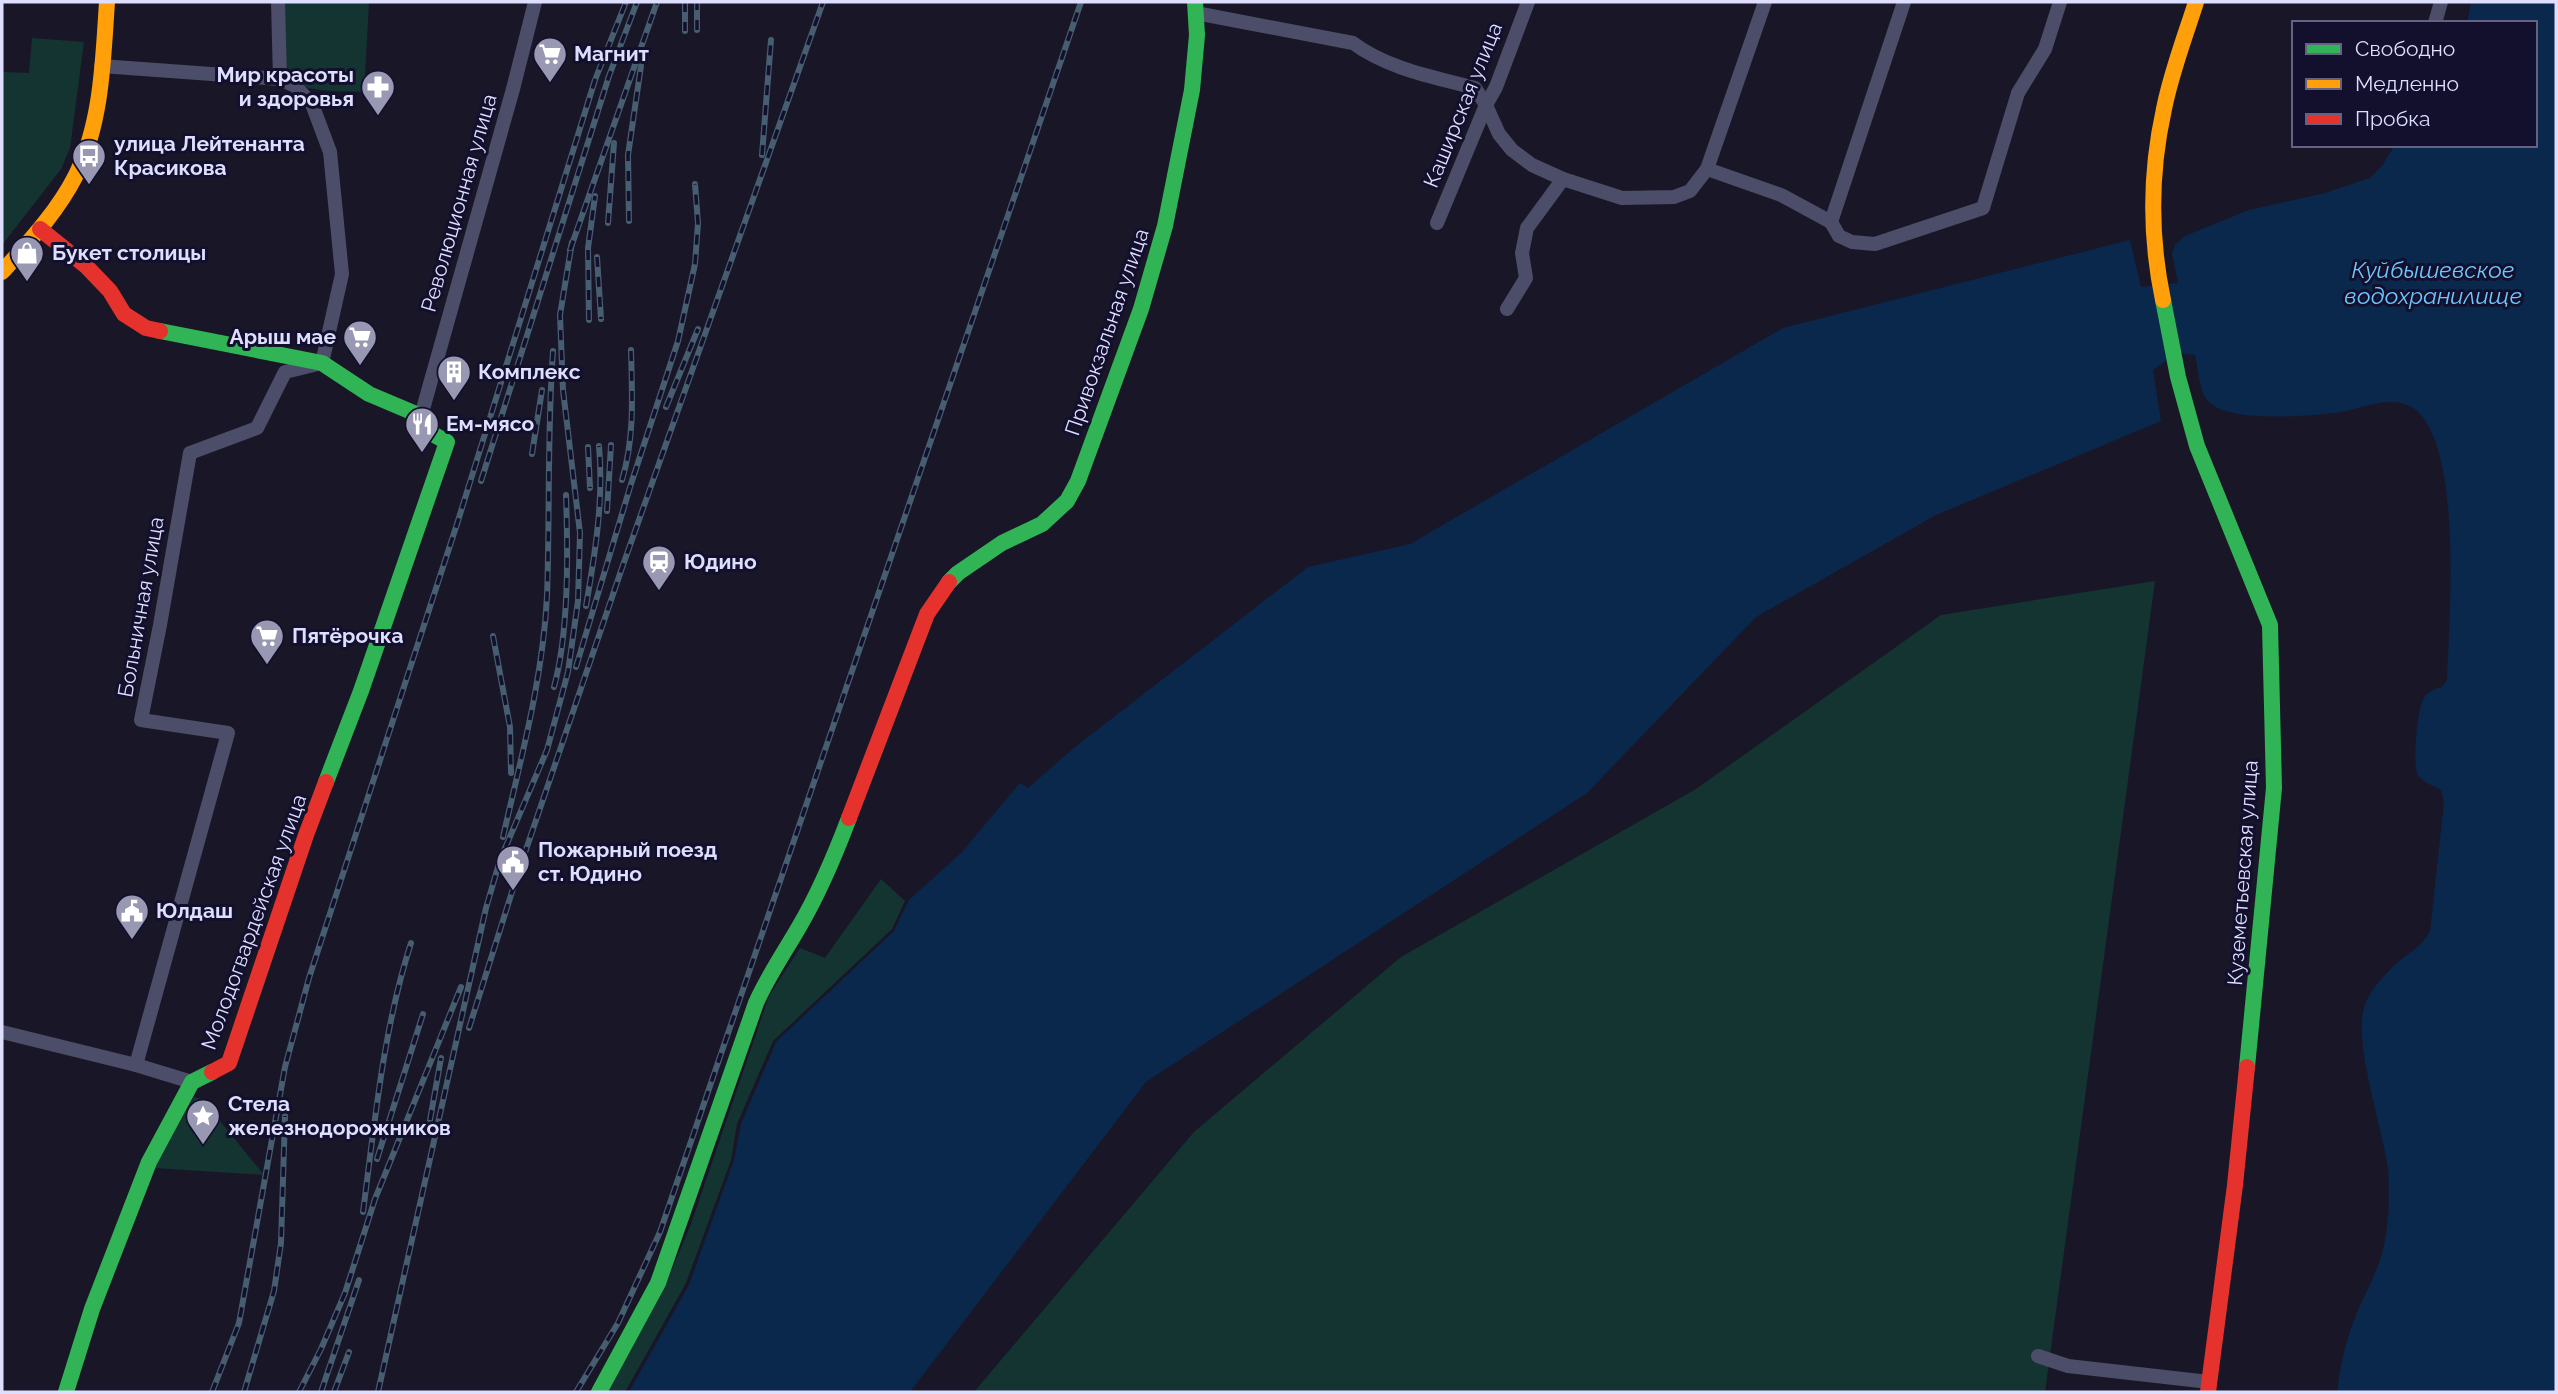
<svg xmlns="http://www.w3.org/2000/svg" width="2558" height="1394" font-family="Raleway,sans-serif">
  <rect width="100%" height="100%" fill="#191727"/>
  <g fill="#143432">
    <path d="M278,2H369L364,92C335,91 307,92 280,79Z"/>
    <polygon points="32,38 84,42 70,148 61,169 2,245 2,72 29,73"/>
    <polygon points="2155,581 2045,1392 974,1392 1194,1132 1401,957 1696,789 1941,615"/>
    <polygon points="881,879 905,901 892,929 773,1041 737,1124 731,1160 686,1283 625,1392 608,1392 665,1286 691,1224 769,996 800,948 825,958"/>
    <polygon points="194,1097 202,1099 264,1175 154,1168"/>
  </g>
  <path fill="#0a274c" d="M2471,2H2556V1392H2337C2340,1366 2346,1339 2356,1315C2365,1293 2377,1273 2383,1250C2389,1224 2390,1197 2388,1170C2384,1130 2350,1037 2366,1002C2372,988 2385,974 2396,964C2408,953 2423,946 2430,931L2444,802L2441,790C2434,786 2423,783 2418,775C2412,764 2417,709 2424,698C2428,691 2435,689 2442,687L2447,680C2449,620 2463,453 2417,411C2396,392 2364,408 2341,412C2311,416 2226,424 2207,400C2199,390 2198,368 2195,355L2177,353L2153,370L2161,421L1936,515L1756,617L1587,793L1146,1082L910,1392H629L689,1285L734,1160L741,1124L776,1042L894,931L909,900L961,853L1020,783L1028,788L1075,747L1308,567L1410,544L1783,328L2130,240L2141,287L2178,283L2172,254L2175,245L2185,236L2249,210L2325,193L2370,178L2382,166L2395,145H2535V23H2467Z"/>
  <g fill="none" stroke-linecap="round" stroke-linejoin="round">
    <g stroke="#4c4d68" stroke-width="14">
      <polyline points="278,2 280,79"/>
      <path d="M1196,13L1353,43C1388,69 1434,77 1475,88L1486,105L1499,134L1512,150L1532,165L1563,179L1622,198L1674,197L1690,191L1707,169L1781,195L1831,222L1839,236L1852,242L1875,244L1983,208L2018,93L2045,49L2060,2"/>
      <polyline points="2435,23 2441,2"/>
      <polyline points="101,66 280,79 295,86 312,104 330,152 342,274 322,363 285,372 257,428 190,453 160,625 141,720 228,733 136,1065"/>
      <polyline points="1707,169 1765,2"/>
      <polyline points="1831,222 1904,2"/>
      <polyline points="1437,223 1486,105 1496,87 1528,2"/>
      <polyline points="1507,309 1526,278 1522,253 1527,228 1563,179"/>
      <polyline points="421,416 513,89 535,2"/>
      <polyline points="2,1032 136,1065 192,1082"/>
      <polyline points="2038,1356 2068,1366 2209,1382"/>
    </g>
    <g stroke="#30b455" stroke-width="16">
      <polyline points="2163,300 2178,377 2197,446 2270,625 2274,788 2247,1067"/>
      <polyline points="160,331 322,363 369,394 421,416 429,432 447,442 361,691 326,782"/>
      <polyline points="949,582 958,573 1002,543 1042,524 1067,501 1078,481 1141,309 1165,226 1192,90 1197,35 1195,2"/>
      <polyline points="66,1392 92,1309 149,1162 192,1082 212,1072"/>
      <path d="M599,1392L658,1283L756,1003C768,976 784,953 799,927C819,893 835,855 849,818"/>
    </g>
    <g stroke="#ff9f0a" stroke-width="16">
      <path d="M2,272C29,242 58,211 76,175C102,122 103,60 107,2"/>
      <path d="M2163,300C2150,238 2150,172 2164,109C2171,73 2185,37 2196,2"/>
    </g>
    <g stroke="#e5322d" stroke-width="16">
      <polyline points="40,229 86,266 110,291 124,314 146,328 160,331"/>
      <polyline points="849,818 927,614 949,582"/>
      <polyline points="212,1072 229,1063 306,835 326,782"/>
      <polyline points="2208,1392 2235,1185 2247,1067"/>
    </g>
    <g stroke="#465e6f" stroke-width="6">
      <g id="rail">
        <polyline points="685,2 685,31"/>
        <polyline points="697,30 697,2"/>
        <polyline points="762,155 771,40"/>
        <polyline points="629,221 628,155 641,66"/>
        <polyline points="608,223 614,143"/>
        <polyline points="570,250 657,2"/>
        <polyline points="597,257 601,319"/>
        <polyline points="589,320 588,248 595,196"/>
        <polyline points="666,407 698,329"/>
        <polyline points="588,447 590,488"/>
        <polyline points="532,454 542,390"/>
        <path d="M622,480C635,437 632,394 631,350"/>
        <polyline points="481,481 609,76 637,2"/>
        <polyline points="607,511 611,445"/>
        <path d="M586,606C595,554 604,499 599,446"/>
        <polyline points="493,636 510,727 511,773"/>
        <polyline points="576,667 631,484 678,341 695,264 698,223 695,184"/>
        <path d="M554,687C569,632 568,553 566,495"/>
        <path d="M503,837C521,758 543,678 547,596C550,515 547,433 553,351"/>
        <polyline points="469,1028 517,876 623,565 823,2"/>
        <polyline points="430,1120 441,1058"/>
        <polyline points="377,1159 423,1014"/>
        <path d="M363,1212C375,1121 383,1030 411,943"/>
        <polyline points="212,1392 239,1323 285,1067 309,978 457,524 595,80 626,2"/>
        <polyline points="244,1392 274,1291 281,1243 285,1116"/>
        <polyline points="299,1392 321,1349 345,1293 375,1199 461,987"/>
        <polyline points="321,1392 359,1280"/>
        <polyline points="334,1392 349,1352"/>
        <polyline points="378,1392 486,908 500,860 547,750 568,672 578,601 580,533 563,390 560,315 572,242"/>
        <polyline points="576,1392 618,1323 660,1232 1081,2"/>
      </g>
    </g>
    <use href="#rail" stroke="#13102e" stroke-width="3.5" stroke-dasharray="10" stroke-linecap="butt"/>
  </g>
  <defs>
    <g id="supermarket-pin" transform="scale(1.75)"><path d="M0 17L-7.5 6A9.5 9.5 0 1 1 7.5 6Z" fill="#9998b3" stroke="#13102e"/><path d="M-6-5.5h2.5l.6 2H6L4.5 2H-2.5L-4.4-4H-6ZM-1.5 3.2a1.3 1.3 0 1 0 .1 0ZM3 3.2a1.3 1.3 0 1 0 .1 0Z" fill="#fff"/></g>
    <g id="pharmacy-pin" transform="scale(1.75)"><path d="M0 17L-7.5 6A9.5 9.5 0 1 1 7.5 6Z" fill="#9998b3" stroke="#13102e"/><path d="M-2-6h4v4h4v4h-4v4h-4v-4h-4v-4h4Z" fill="#fff"/></g>
    <g id="bus-pin" transform="scale(1.75)"><path d="M0 17L-7.5 6A9.5 9.5 0 1 1 7.5 6Z" fill="#9998b3" stroke="#13102e"/><path d="M-5-6H5V4H4V6H2V4H-2V6H-4V4H-5ZM-3.5-4V0h7V-4ZM-3.5 1.2v1.5H-2V1.2ZM2 1.2v1.5H3.5V1.2Z" fill="#fff"/></g>
    <g id="shop-pin" transform="scale(1.75)"><path d="M0 17L-7.5 6A9.5 9.5 0 1 1 7.5 6Z" fill="#9998b3" stroke="#13102e"/><path d="M-5-2.5h2.3a2.7 3.5 0 0 1 5.4 0H5L5.5 6h-11ZM-1.5-2.5h3a1.5 2.3 0 0 0-3 0Z" fill="#fff"/></g>
    <g id="building-pin" transform="scale(1.75)"><path d="M0 17L-7.5 6A9.5 9.5 0 1 1 7.5 6Z" fill="#9998b3" stroke="#13102e"/><path d="M-4-6H4V6H1V3H-1V6H-4ZM-2.5-4.3h1.7v1.8h-1.7ZM.8-4.3h1.7v1.8H.8ZM-2.5-1h1.7V.8h-1.7ZM.8-1h1.7V.8H.8Z" fill="#fff"/></g>
    <g id="restaurant-pin" transform="scale(1.75)"><path d="M0 17L-7.5 6A9.5 9.5 0 1 1 7.5 6Z" fill="#9998b3" stroke="#13102e"/><path d="M-5-6h1v4h1v-4h1v4h1v-4h1v5L-1.5 .5V6h-2V.5L-5-1ZM5-6V6H3V1.5H1.5Q1.5-4 5-6Z" fill="#fff"/></g>
    <g id="station-pin" transform="scale(1.75)"><path d="M0 17L-7.5 6A9.5 9.5 0 1 1 7.5 6Z" fill="#9998b3" stroke="#13102e"/><path d="M-3-6H3Q5-6 5-4V2Q5 4 3 4L4.5 6H3L1.5 4h-3L-3 6H-4.5L-3 4Q-5 4-5 2V-4Q-5-6-3-6ZM-3.5-4v3h7v-3ZM-3.5 1v1.5H-2V1ZM2 1v1.5H3.5V1Z" fill="#fff"/></g>
    <g id="civic-pin" transform="scale(1.75)"><path d="M0 17L-7.5 6A9.5 9.5 0 1 1 7.5 6Z" fill="#9998b3" stroke="#13102e"/><path d="M-.6-6.5H3V-4.5H.6V-3L4-1V1h2V6H-6V1h2V-1L-.6-3ZM-1.2 2.5V6h2.4V2.5Z" fill="#fff"/></g>
    <g id="sight-pin" transform="scale(1.75)"><path d="M0 17L-7.5 6A9.5 9.5 0 1 1 7.5 6Z" fill="#9998b3" stroke="#13102e"/><path d="M0-6L1.8-2.2L6-1.7L2.9 1.2L3.7 5.4L0 3.3L-3.7 5.4L-2.9 1.2L-6-1.7L-1.8-2.2Z" fill="#fff"/></g>
  </defs>
  <g fill-rule="evenodd">
    <use href="#supermarket-pin" x="550" y="54"/>
    <use href="#pharmacy-pin" x="378" y="87"/>
    <use href="#bus-pin" x="89" y="156"/>
    <use href="#shop-pin" x="27" y="253"/>
    <use href="#supermarket-pin" x="360" y="337"/>
    <use href="#building-pin" x="454" y="372"/>
    <use href="#restaurant-pin" x="422" y="424"/>
    <use href="#station-pin" x="659" y="562"/>
    <use href="#supermarket-pin" x="267" y="636"/>
    <use href="#civic-pin" x="513" y="862"/>
    <use href="#civic-pin" x="132" y="911"/>
    <use href="#sight-pin" x="203" y="1116"/>
  </g>
  <g text-anchor="middle" stroke-width="6" stroke-linejoin="round" paint-order="stroke">
    <g font-size="21" font-weight="bold" fill="#dedeff" stroke="#13102e" text-anchor="start">
      <text x="574" y="61">Магнит</text>
      <text x="354" y="82" text-anchor="end">Мир красоты<tspan x="354" dy="24">и здоровья</tspan></text>
      <text x="114" y="151">улица Лейтенанта<tspan x="114" dy="24">Красикова</tspan></text>
      <text x="52" y="260">Букет столицы</text>
      <text x="336" y="344" text-anchor="end">Арыш мае</text>
      <text x="478" y="379">Комплекс</text>
      <text x="446" y="431">Ем-мясо</text>
      <text x="684" y="569">Юдино</text>
      <text x="292" y="643">Пятёрочка</text>
      <text x="538" y="857">Пожарный поезд<tspan x="538" dy="24">ст. Юдино</tspan></text>
      <text x="156" y="918">Юлдаш</text>
      <text x="228" y="1111">Стела<tspan x="228" dy="24">железнодорожников</tspan></text>
    </g>
    <g font-size="21" fill="#dedeff" stroke="#13102e">
      <text transform="translate(1463 105) rotate(-68)" y="7">Каширская улица</text>
      <text transform="translate(459 203) rotate(-74)" y="7">Революционная улица</text>
      <text transform="translate(1107 332) rotate(-71)" y="7">Привокзальная улица</text>
      <text transform="translate(141 607) rotate(-80)" y="7">Больничная улица</text>
      <text transform="translate(2243 873) rotate(-86)" y="7">Куземетьевская улица</text>
      <text transform="translate(254 922) rotate(-70)" y="7">Молодогвардейская улица</text>
    </g>
    <g font-size="23" font-style="italic" fill="#6cc9ff" stroke="#13102e">
      <text x="2433" y="278">Куйбышевское<tspan x="2433" dy="26">водохранилище</tspan></text>
    </g>
  </g>
  <rect width="2558" height="1394" fill="none" stroke="#dedeff" stroke-width="7"/>
  <rect x="2292" y="21" width="245" height="126" fill="#13102e" stroke="#646282" stroke-width="2"/>
  <rect x="2306" y="44" width="35" height="10" fill="#30b455" stroke="#646282" stroke-width="2"/>
  <text x="2355" y="56" font-size="21" fill="#dedeff">Свободно</text>
  <rect x="2306" y="79" width="35" height="10" fill="#ff9f0a" stroke="#646282" stroke-width="2"/>
  <text x="2355" y="91" font-size="21" fill="#dedeff">Медленно</text>
  <rect x="2306" y="114" width="35" height="10" fill="#e5322d" stroke="#646282" stroke-width="2"/>
  <text x="2355" y="126" font-size="21" fill="#dedeff">Пробка</text>
</svg>
